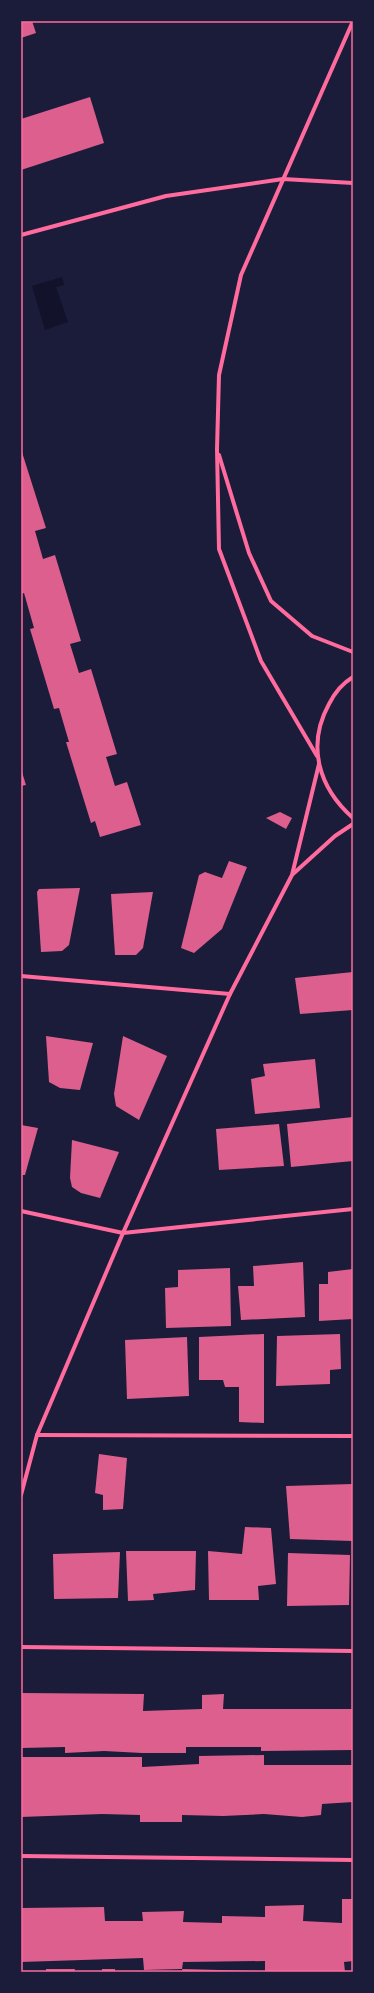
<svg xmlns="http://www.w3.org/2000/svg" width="374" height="1993" font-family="'Varela Round',sans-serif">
  <rect width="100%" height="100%" fill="#1b1b3a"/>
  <polygon fill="#12122b" points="62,277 64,285 56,287 68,322 45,330 32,286"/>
  <g fill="#dd5f8e">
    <polygon points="21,21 32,21 36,33 21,38"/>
    <polygon points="90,97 104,143 21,170 21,119"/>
    <polygon points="21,449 46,528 35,531 43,559 55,555 81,641 70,644 79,673 91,669 117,754 106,757 115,786 127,782 141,825 100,837 95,821 91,823 66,742 69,742 59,708 54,709 30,629 34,628 24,593 21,594"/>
    <polygon points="21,769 26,785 21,786"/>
    <polygon points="280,812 292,818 286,829 266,818"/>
    <polygon points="229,861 247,867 222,929 194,953 181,948 199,875 205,872 222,878"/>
    <polygon points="80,888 69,945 62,951 41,952 37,892 39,889"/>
    <polygon points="153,892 143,948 136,955 115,955 111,894"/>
    <polygon points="353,972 353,1010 300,1014 295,978"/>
    <polygon points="46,1036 93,1043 80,1090 60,1088 49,1082"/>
    <polygon points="123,1036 167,1056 139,1120 116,1106 114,1094"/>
    <polygon points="315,1059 320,1108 255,1114 251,1079 265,1076 263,1064"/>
    <polygon points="353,1117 353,1161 291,1167 287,1124"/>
    <polygon points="279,1124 284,1166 219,1170 216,1129"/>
    <polygon points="21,1125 38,1128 25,1175 21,1175"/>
    <polygon points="72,1140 119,1152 100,1198 81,1193 72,1187 70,1178"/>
    <polygon points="303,1262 305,1317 241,1320 238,1286 254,1286 253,1266"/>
    <polygon points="230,1268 231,1326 166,1328 165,1288 178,1287 178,1270"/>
    <polygon points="353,1269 353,1319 319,1321 319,1284 328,1284 328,1272"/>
    <polygon points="264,1334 264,1423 239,1422 239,1387 225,1387 223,1380 199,1380 199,1337"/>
    <polygon points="340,1334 341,1369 330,1370 330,1384 276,1386 277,1336"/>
    <polygon points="187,1337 189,1396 127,1399 125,1340"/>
    <polygon points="99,1454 127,1458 123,1509 103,1510 103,1495 95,1493"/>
    <polygon points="352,1484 352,1541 290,1539 286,1486"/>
    <polygon points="245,1527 271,1528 276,1584 258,1586 259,1600 209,1600 208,1551 242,1554"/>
    <polygon points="126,1551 196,1551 195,1590 153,1594 154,1600 128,1601"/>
    <polygon points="120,1552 118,1598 54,1599 53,1554"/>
    <polygon points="288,1553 350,1555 349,1605 287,1606"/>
    <polygon points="22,1693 144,1694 143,1711 202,1709 202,1695 224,1694 223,1709 353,1709 353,1750 261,1751 261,1747 186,1747 186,1753 142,1753 104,1751 65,1753 65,1747 21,1748"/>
    <polygon points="264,1755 264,1765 353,1765 353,1802 322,1804 321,1815 302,1817 264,1814 223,1816 182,1815 182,1822 140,1822 140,1815 102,1814 21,1817 21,1757 142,1757 142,1767 199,1764 199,1756"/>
    <polygon points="342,1899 353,1899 353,1961 344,1962 345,1972 265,1972 265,1961 183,1962 182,1969 144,1970 143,1958 21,1962 21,1908 104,1907 105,1921 143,1921 142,1912 184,1911 183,1922 222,1923 222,1916 265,1917 265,1906 304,1905 303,1921 342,1923"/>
    <polygon points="46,1969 75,1969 74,1972 46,1972"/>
    <rect x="102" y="1969" width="13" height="3"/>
    <polygon points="182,1969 260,1971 260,1972 183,1972"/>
  </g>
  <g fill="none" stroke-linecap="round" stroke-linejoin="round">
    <g stroke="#ff6b9d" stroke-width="4">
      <polyline points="21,235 166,196 283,179 353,183"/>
      <polyline points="219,455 249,553 271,601 312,636 353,652"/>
      <path d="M353,677C343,683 334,694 329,704C306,746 319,788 353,818"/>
      <polyline points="317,756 261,661 219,549 217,449 219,375 241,275 353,21"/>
      <polyline points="293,874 335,836 353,824"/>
      <polyline points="21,976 230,994"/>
      <polyline points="21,1211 123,1233 353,1209"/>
      <polyline points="37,1435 353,1436"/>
      <polyline points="21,1495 37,1435 123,1233 230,994 292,875 319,764"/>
      <polyline points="21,1647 353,1651"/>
      <polyline points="21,1856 353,1860"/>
    </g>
  </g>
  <rect width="374" height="1993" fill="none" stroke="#1b1b3a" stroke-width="44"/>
  <rect x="22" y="22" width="330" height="1949" fill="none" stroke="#ff6b9d" stroke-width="1.5"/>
</svg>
